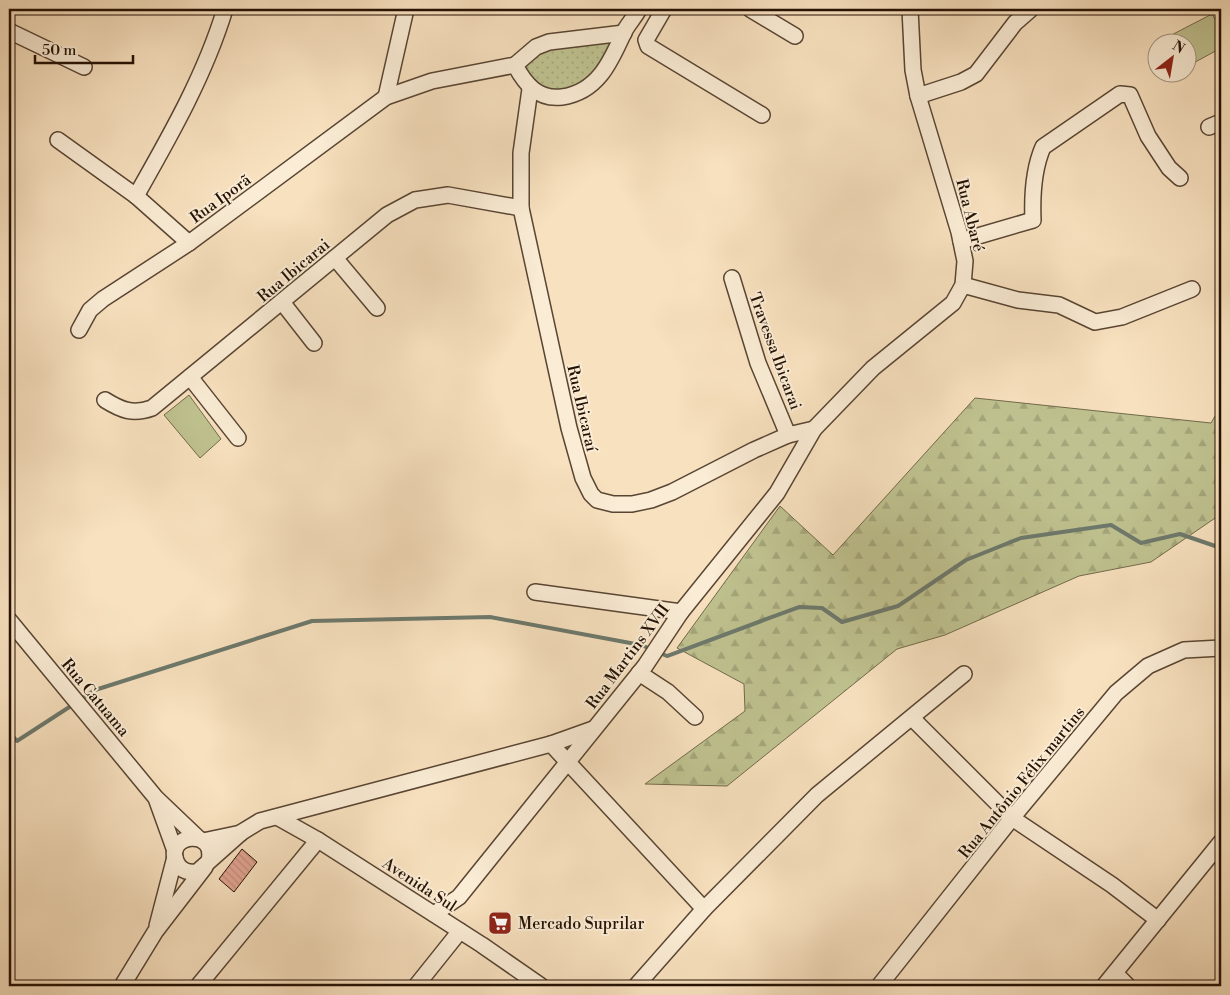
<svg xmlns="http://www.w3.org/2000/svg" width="1230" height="995" font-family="'Libre Bodoni',serif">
  <defs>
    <pattern id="grass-dots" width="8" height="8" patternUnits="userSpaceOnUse" patternTransform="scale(1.25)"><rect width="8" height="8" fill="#bfc290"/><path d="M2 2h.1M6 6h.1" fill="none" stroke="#a4a67b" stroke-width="1.8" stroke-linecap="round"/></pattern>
    <pattern id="forest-firs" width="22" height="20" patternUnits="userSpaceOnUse" patternTransform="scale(1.25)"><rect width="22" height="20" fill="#bfc290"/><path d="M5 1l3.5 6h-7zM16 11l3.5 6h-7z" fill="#a4a67b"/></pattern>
    <pattern id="building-back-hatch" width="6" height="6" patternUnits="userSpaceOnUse" patternTransform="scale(1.25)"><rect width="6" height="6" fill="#e1a390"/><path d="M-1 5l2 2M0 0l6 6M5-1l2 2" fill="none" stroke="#c18b7b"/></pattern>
  </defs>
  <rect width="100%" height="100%" fill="#f8e1bf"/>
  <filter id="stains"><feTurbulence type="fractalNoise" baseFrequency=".004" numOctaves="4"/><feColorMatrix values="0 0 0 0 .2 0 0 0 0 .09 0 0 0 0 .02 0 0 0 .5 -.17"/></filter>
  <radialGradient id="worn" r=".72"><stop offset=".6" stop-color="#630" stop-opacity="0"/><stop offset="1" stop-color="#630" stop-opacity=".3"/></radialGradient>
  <path fill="url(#grass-dots)" stroke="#726a4a" d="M628,31L595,81L566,91H524C519,69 521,65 536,48Z"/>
  <polygon fill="url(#forest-firs)" stroke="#726a4a" points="975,398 1211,423 1221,406 1221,514 1151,562 1079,576 945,635 897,649 727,786 645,784 745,711 744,684 677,648 780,506 833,555"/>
  <g fill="#bfc290" stroke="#726a4a">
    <polygon points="1212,14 1221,30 1221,48 1188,66 1188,42 1158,42 1157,46 1156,43"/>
    <polygon points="189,395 221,439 200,458 164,415"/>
  </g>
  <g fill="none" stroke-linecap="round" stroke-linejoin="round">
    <g stroke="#6d796c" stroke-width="4">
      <polyline points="660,653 667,656 799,607 822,608 842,622 898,606 966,560 1021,538 1111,525 1141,543 1180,534 1221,548"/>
      <polyline points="80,700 95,690 312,621 490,617 641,645 651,649"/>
      <polyline points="9,732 17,741 74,704"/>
    </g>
  </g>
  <polygon fill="url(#building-back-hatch)" stroke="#241104" points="242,849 257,862 234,892 219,879"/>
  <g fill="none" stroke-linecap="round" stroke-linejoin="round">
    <g stroke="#594533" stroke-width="18">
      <g id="minor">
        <polyline points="664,9 646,40 648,46 762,115"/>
        <polyline points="750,9 795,36"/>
        <polyline points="9,31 84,67"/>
        <path d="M515,65C525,84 538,100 562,97C598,92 611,61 624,32C628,24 635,17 639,9"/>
        <polyline points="530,89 521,153 521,208 569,428 583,478 591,494 597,500 613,504 632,504 651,500 672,492 754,450 788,435 814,429"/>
        <polyline points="918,96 961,82 976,74 1015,23 1031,9"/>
        <polyline points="386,97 406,9"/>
        <polyline points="1209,127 1221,122"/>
        <polyline points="58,140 136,196 189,243"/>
        <path d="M136,196C170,136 205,75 225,9"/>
        <path d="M961,241L1033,220C1032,196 1033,170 1043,147L1120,94L1130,95L1148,136L1169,168L1180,178"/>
        <polyline points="335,258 377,308"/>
        <polyline points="732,278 758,363 788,435"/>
        <polyline points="963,285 1018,300 1059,305 1095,322 1122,317 1192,289"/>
        <polyline points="282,302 314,343"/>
        <polyline points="79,330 90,310 103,299 189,243 386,97 432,81 515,65 536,47 549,42 624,33"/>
        <polyline points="190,377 238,438"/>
        <path d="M105,400C121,410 133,415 152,408L387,215L415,200L448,195L521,208"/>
        <polyline points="535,592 681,612"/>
        <polyline points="9,620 156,798 198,838"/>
        <polyline points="639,673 668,692 695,717"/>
        <polyline points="912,718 1012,818 1112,885 1158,920"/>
        <polyline points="551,744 704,909"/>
        <polyline points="157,801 175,851"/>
        <polyline points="277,817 318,840 482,945 541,986"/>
        <polyline points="203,841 241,833"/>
        <path d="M209,861C217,826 162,835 177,863C181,871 189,873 197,872L242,832L260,821L551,744L593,729"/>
        <polyline points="434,914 459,897 645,666 681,612 777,493 814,429 873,368 953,303 963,285 965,261 959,232 918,96 913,70 910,9"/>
        <polyline points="157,926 175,857"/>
        <polyline points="1115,973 1128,986"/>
        <polyline points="122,986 155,932 205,867"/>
        <polyline points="198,986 318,840"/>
        <polyline points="416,986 460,931"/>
        <polyline points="636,986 704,909 817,795 964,674"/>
        <polyline points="879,986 1012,818 1116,693 1148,666 1184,650 1221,648"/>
        <polyline points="1104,986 1221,842"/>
      </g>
    </g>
    <use href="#minor" stroke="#faecd5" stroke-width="15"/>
  </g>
  <defs>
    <g id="supermarket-square" transform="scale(1.25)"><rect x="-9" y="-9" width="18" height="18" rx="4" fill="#8f2418" stroke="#faecd5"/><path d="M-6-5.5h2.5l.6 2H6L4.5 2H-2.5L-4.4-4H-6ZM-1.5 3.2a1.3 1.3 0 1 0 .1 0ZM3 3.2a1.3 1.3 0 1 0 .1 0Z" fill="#fff"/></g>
  </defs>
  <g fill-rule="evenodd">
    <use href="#supermarket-square" x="500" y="923"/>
  </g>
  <g text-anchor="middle" stroke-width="4" stroke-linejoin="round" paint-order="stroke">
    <g font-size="16" fill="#241104" stroke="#faecd5">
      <text transform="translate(220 198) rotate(-36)" y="6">Rua Iporã</text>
      <text transform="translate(971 215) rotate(76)" y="6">Rua Abaré</text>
      <text transform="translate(293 270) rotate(-40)" y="6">Rua Ibicarai</text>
      <text transform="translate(776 351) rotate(70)" y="6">Travessa Ibicarai</text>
      <text transform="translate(583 408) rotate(77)" y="6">Rua Ibicaraí</text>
      <text transform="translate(627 656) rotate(-53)" y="6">Rua Martins XVII</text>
      <text transform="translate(96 697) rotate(50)" y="6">Rua Catuama</text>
      <text transform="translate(1021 782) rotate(-51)" y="6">Rua Antônio Félix martins</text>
      <text transform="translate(420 884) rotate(33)" y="6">Avenida Sul</text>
    </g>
    <g font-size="16" fill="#241104" stroke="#faecd5" text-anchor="start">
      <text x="518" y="929">Mercado Suprilar</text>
    </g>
  </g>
  <rect width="1230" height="995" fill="none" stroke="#f8e1bf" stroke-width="30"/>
  <rect x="10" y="10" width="1210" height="975" fill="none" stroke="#241104" stroke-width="2.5"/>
  <rect x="15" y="15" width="1200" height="965" fill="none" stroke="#241104"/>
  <g transform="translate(1172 58) rotate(31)"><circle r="24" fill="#faecd5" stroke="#a49481"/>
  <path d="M0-4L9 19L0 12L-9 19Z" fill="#8f2418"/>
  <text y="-8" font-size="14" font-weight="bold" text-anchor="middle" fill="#241104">N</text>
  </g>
  <path d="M35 55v8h98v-8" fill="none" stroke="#241104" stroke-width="2.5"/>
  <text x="42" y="55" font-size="15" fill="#241104" stroke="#faecd5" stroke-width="4" paint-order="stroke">50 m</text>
  <rect width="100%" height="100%" filter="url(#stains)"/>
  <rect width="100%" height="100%" fill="url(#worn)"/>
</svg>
